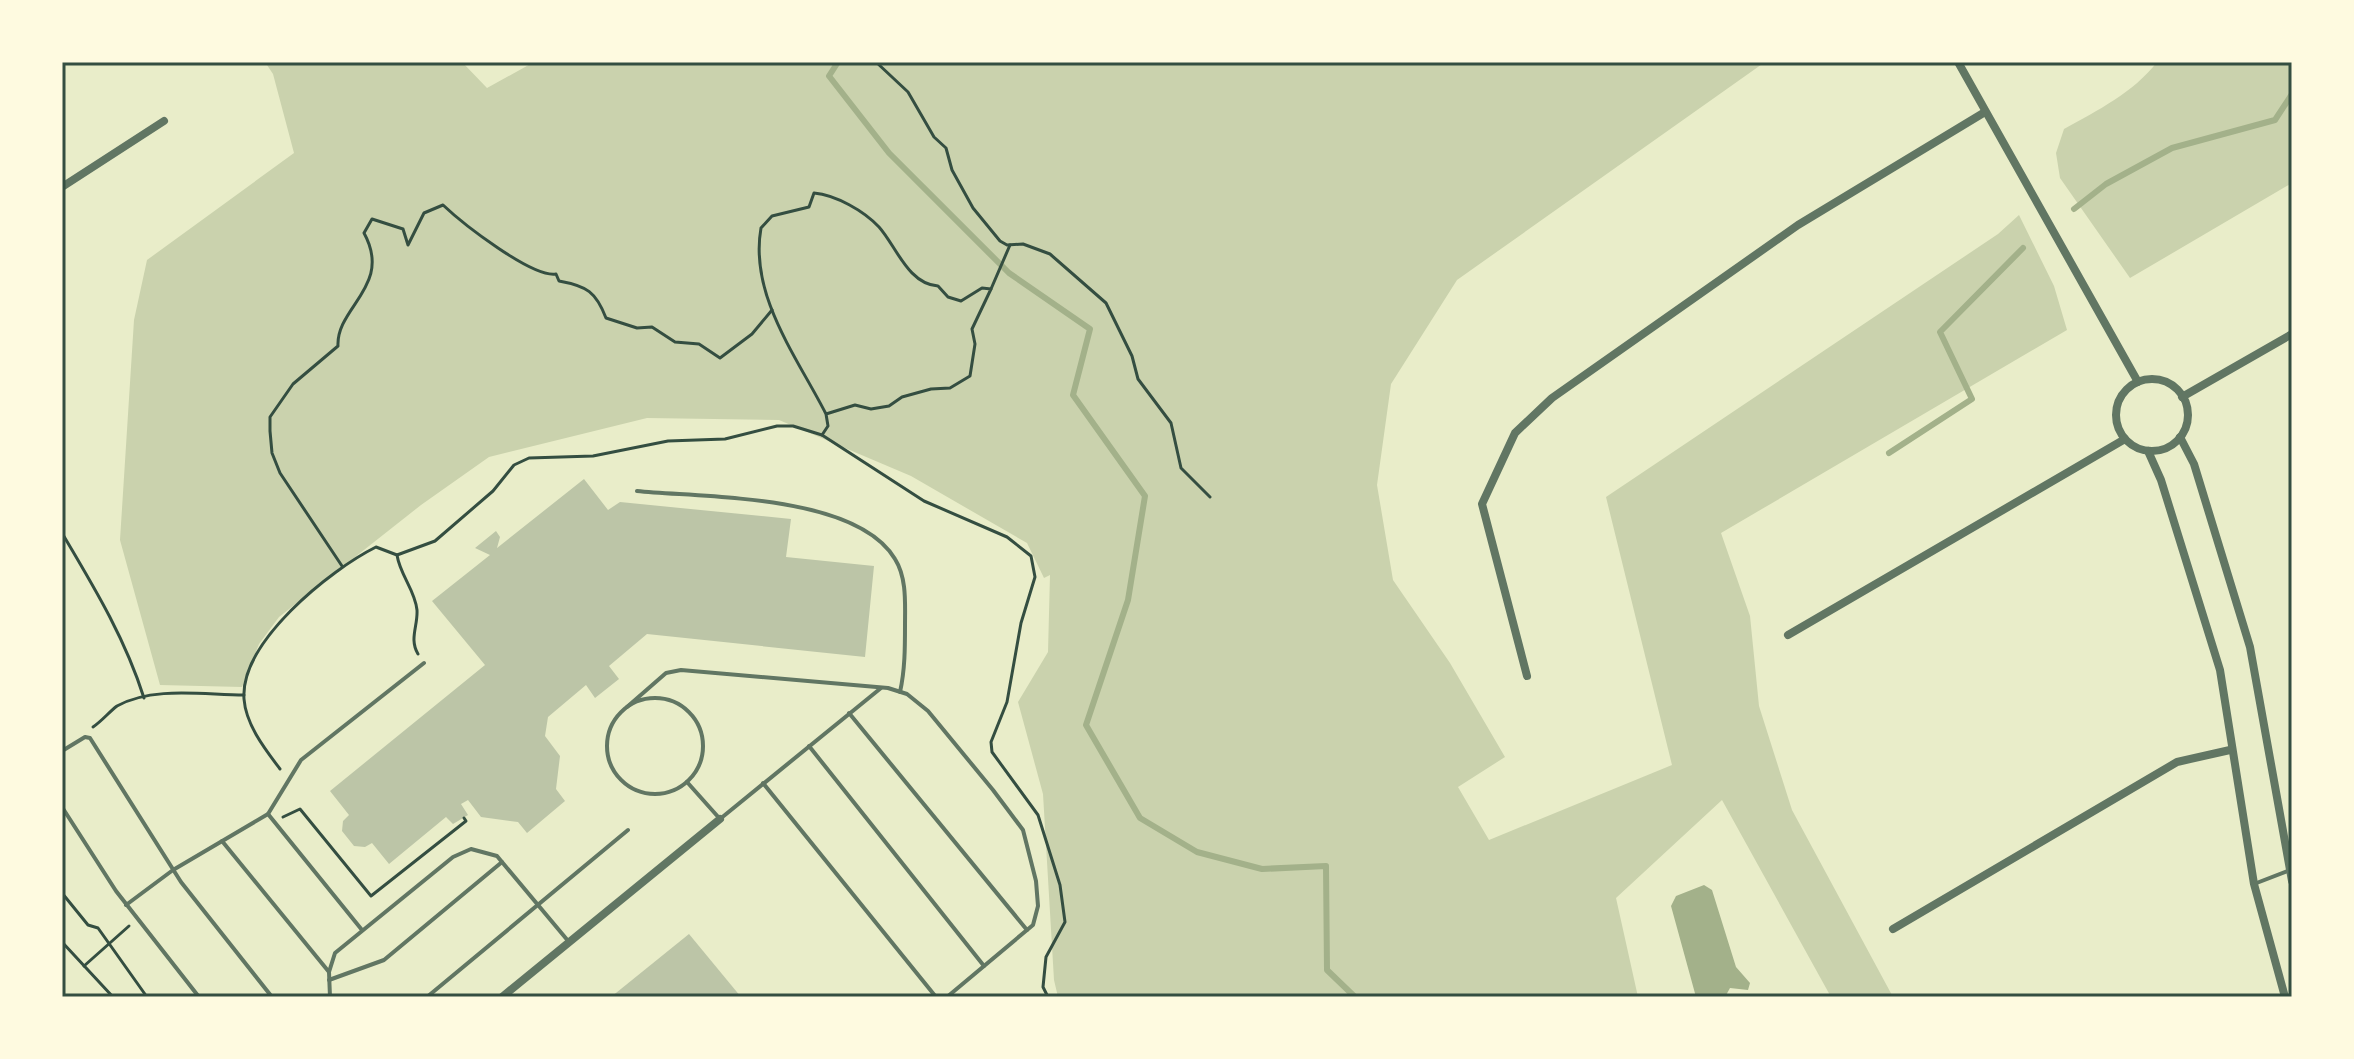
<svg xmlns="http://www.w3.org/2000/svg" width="2354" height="1059" font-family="Overpass,sans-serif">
  <rect width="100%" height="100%" fill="#e9edc9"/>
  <g fill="#cad2ad">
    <polygon points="265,62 462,62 487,88 534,62 1765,62 1457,280 1391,384 1377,485 1393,580 1450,663 1505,757 1458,787 1489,840 1672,765 1606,497 1998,234 2019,215 2054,286 2067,330 1721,533 1750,616 1759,706 1792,810 1893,997 1831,997 1722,800 1616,898 1638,997 1058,997 1054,980 1043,794 1018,702 1048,652 1050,575 1044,578 1027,543 911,476 779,420 647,418 489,457 421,505 279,617 259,644 242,687 160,685 120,540 134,320 147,260 294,153 273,74"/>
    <path d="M2157,62H2292V183L2130,278L2060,178L2056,153L2064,129C2098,110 2133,93 2157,62Z"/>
  </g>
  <polygon fill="#a3b18a" points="1704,885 1712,890 1736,967 1750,983 1748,990 1730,988 1725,997 1696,997 1671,906 1676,896"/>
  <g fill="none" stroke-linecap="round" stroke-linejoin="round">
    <g stroke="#a3b18a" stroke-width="6">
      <polyline points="838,62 829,76 889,153 1009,273 1090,329 1073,395 1145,496 1128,600 1086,725 1140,818 1197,852 1262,869 1326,866 1327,970 1355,997"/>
      <polyline points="2074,209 2106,184 2172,148 2275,120 2292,94"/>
      <polyline points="1889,453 1972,399 1940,332 2023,248"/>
    </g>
  </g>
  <g fill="#bcc5a7">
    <polygon points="584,479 608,510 620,502 791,519 786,557 874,566 865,657 647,634 609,666 619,679 595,698 586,685 548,717 545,736 560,756 556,789 565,801 527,833 518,822 481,817 468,800 461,804 468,815 453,824 446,817 389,864 372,843 365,847 354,846 342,831 343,821 349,815 330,791 485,665 432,601 490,555 475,548 496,531 500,537 497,548"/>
    <polygon points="689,934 741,997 611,997"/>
  </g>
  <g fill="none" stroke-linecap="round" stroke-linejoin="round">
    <g stroke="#344e41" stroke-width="3">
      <polyline points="876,62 908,92 934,137 946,148 952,170 973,208 1000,241 1007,245 1023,244 1050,254 1106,303 1132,356 1138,379 1171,423 1181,468 1210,497"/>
      <polyline points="991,289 1010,245"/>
      <path d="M822,435L828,426L826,414C797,357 749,295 761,228L772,216L809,207L814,193C836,195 864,211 879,227C896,246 908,284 938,286L948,297L961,301L982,288L991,289L972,329L975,344L970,376L950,388L931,389L902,397L889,406L871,409L855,405L826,414"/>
      <path d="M62,533C94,587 125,638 144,698"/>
      <polyline points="397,555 435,541 493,491 514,465 529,458 593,456 668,441 725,439 777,426 793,426 822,435 924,501 1007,537 1031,556 1035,577 1021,623 1007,702 991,742 992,752 1038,815 1060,885 1065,922 1046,957 1043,987 1048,997"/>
      <path d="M342,566L280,473L272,453L270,431V417L293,384L338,346C336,307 393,286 364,233L372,219L403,229L408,245L424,213L443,205C462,223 532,278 556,274L559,281C587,286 596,292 606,318L637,328L652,327L675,342L699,344L720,358L752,334L772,310"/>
      <path d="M93,727C102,721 109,712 117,706C153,686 204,695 244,695"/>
      <path d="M280,769C265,749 246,725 244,699C240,642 330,570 376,547L397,555C400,575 415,590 417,610C418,626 409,639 418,654"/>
      <polyline points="283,817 300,809 371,896 466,821 464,818"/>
      <polyline points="62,893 88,925 98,928 147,997"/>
      <polyline points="62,942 113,997"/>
      <polyline points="84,966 129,926"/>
    </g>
    <g stroke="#617663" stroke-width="4">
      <path d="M637,491C706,498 856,494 895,559C907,578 905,604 905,625C905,647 905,670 900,692"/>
      <circle cx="655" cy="746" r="48"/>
      <polyline points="627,707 666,673 681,670 888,688 907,694 928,711 993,790 1023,830 1036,881 1038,906 1033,925 947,997"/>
      <polyline points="849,713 1027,930"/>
      <polyline points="809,746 984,966"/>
      <polyline points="62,751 85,737 90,738 181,882 272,997"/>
      <polyline points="687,782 720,819 881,688"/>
      <polyline points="763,783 936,997"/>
      <polyline points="62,807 116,891 199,997"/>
      <polyline points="268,814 362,930"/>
      <polyline points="222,841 329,972"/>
      <polyline points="2254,884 2290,870"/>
      <polyline points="126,905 173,870 268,814 301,760 424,663"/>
      <polyline points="329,980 384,960 502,862"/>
      <polyline points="330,997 329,972 335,953 453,857 471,849 497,856 569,942"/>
      <polyline points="427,997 628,830"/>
    </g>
    <g stroke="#617663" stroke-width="8">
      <polyline points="1958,62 2138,382"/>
      <polyline points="62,187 164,121"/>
      <circle cx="2152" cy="415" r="36"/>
      <polyline points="2182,397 2292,334"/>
      <polyline points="2180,437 2194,464 2250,647 2292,881"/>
      <polyline points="2148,451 2161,480 2220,670 2254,884 2285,997"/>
      <polyline points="1788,635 2125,439"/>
      <polyline points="1527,676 1482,504 1515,433 1552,398 1798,225 1985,112"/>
      <polyline points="1893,929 2177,762 2230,750"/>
      <polyline points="502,997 720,819"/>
    </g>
  </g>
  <rect width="2354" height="1059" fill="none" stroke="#fefae0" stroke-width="128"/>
  <rect x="64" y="64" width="2226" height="931" fill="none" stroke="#344e41" stroke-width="3"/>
</svg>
